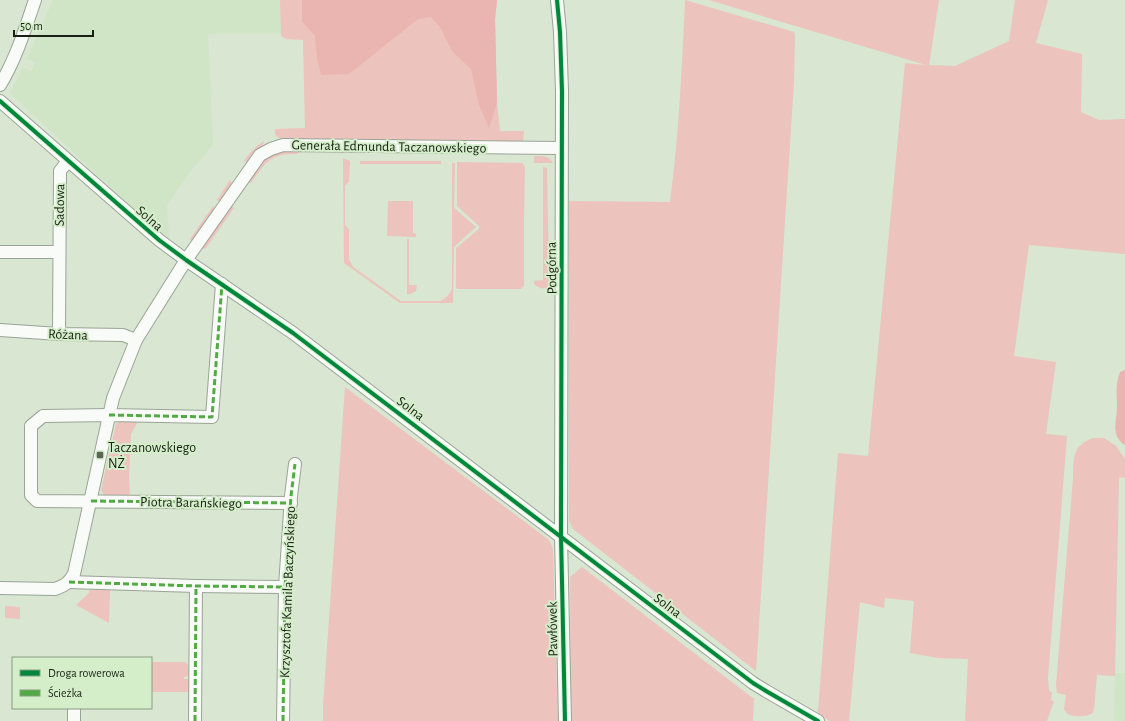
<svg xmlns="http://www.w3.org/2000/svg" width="1125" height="721" font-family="'Alegreya Sans',sans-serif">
  <rect width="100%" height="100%" fill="#d8e6d2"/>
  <g fill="#cfe5c5">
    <polygon points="53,0 280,0 281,34 208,34 213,144 199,162 194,166 167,205 169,242 10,93 23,67 31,72 35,62 27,59"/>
    <polygon points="1115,673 1125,673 1125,721 1114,721"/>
  </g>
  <g fill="#ecc3bd">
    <path d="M280,0H497L495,19L497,103L500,131H524L523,143L280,141V138C275,136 275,135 275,129L305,128L303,40L286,39L281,36Z"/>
    <path d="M685,0L794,32L795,35L794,82L756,671L573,529L569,521V201L670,202C679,135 682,67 685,0Z"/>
    <polygon points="709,0 939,0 929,65 955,66 1009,41 1015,0 1048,0 1036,43 1082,54 1081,112 1099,120 1125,119 1125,254 1029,245 1014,356 1056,362 1046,434 1067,436 1048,678 1049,690 1052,693 1051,700 1054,701 1047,721 965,721 968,659 938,658 910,653 914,601 885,598 884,608 860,602 849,721 830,721 819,715 816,707 818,711 838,453 868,456 905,63 926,65"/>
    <path d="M264,141C263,147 251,160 246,162L244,161C250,152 255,147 264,141Z"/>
    <path d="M297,149L298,152V154C270,153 266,162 251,183L249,182V179L261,162L277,151Z"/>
    <path d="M534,156C542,156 549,155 553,163H534Z"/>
    <path d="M343,158L350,161L349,181L345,186V225L349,229V259L353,267L401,301H440C446,298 449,295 452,289V163H455L454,208L476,227L454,247L453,303H400L344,263Z"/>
    <rect x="360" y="161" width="81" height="3"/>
    <polygon points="457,162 522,163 525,167 524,218 524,285 521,289 457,289 456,287 456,248 479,229 479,226 457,206"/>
    <path d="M543,167L547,168L549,280H557C553,290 541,291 534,284V281L543,280Z"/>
    <polygon points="230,180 233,185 221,201 219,201 217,200"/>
    <polygon points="388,201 413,201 413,233 416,234 416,237 387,236"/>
    <polygon points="213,206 215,210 193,242 190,239"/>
    <polygon points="230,206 233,207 234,208 206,248 203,249 201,248"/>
    <polygon points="407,239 409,239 409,285 417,285 416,291 410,294 407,294"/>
    <polygon points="345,387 549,540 553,549 558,721 323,721 323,706"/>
    <polygon points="126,419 137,421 137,423 131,434 129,477 130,499 106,498 101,490 116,424 119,422 126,421"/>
    <path d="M1093,438H1104L1116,446L1125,459V478L1119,477L1115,676L1097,675L1094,709C1093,712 1093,713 1091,714C1086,717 1072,717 1068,714C1066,713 1065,710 1064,709L1066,695L1057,693L1056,685L1073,479C1074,459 1071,446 1093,438Z"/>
    <polygon points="582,567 754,699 753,721 571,721 570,577"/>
    <polygon points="89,590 110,590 109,623 76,605 89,593"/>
    <polygon points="5,606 20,607 20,619 5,618"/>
    <polygon points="151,662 185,662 188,665 188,676 184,677 184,679 188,679 189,692 151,692"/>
  </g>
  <g fill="#eab4b0">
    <polygon points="302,0 497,0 495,19 497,103 489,128 479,105 471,69 452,51 440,27 431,17 418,19 349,74 321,75 317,58 315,36 302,21"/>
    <path d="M1125,370V445C1110,436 1117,420 1117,407C1117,393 1115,386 1120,372Z"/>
  </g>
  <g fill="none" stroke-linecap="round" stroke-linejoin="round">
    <g stroke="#9aa495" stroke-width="14">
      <g id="minor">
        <polyline points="557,0 560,32 562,91 561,536 565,721"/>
        <path d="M0,85C16,59 25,29 35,0"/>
        <polyline points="0,101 159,240 186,260 293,333 753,683 766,691 818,721"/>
        <polyline points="0,252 58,252"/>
        <polyline points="222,284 212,417 109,415 43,416 31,426 31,495 37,501 291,503"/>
        <polyline points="0,330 59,334 123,335 136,340"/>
        <polyline points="59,334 60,171 68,161"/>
        <polyline points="69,582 196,586 285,587"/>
        <path d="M0,588L55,589C64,586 69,583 74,574L113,398L136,340L186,260L260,155L271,149L283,145L561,148"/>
        <polyline points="74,721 74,708"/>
        <polyline points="195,721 196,586"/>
        <polyline points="283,721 285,587 291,496 295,464"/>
      </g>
    </g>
    <use href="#minor" stroke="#f9fbf8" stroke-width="12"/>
    <g stroke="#52aa42" stroke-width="3" stroke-dasharray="6 3" stroke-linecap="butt">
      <polyline points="109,415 212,417 222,284"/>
      <polyline points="91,501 291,503"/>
      <polyline points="69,582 196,586 285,587"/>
      <polyline points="195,721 196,586"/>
      <polyline points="283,721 285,587 291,496 295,464"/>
    </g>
    <g stroke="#d5eeca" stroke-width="6">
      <g id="cycleway">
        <polyline points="557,0 560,32 562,91 561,536 565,721"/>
        <polyline points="0,101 159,240 186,260 293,333 753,683 766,691 818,721"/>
      </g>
    </g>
    <use href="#cycleway" stroke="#00873e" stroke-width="4"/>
  </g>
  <rect fill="#5b6656" stroke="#d5eeca" stroke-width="1.5" x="96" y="451" width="8" height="8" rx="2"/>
  <g text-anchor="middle" stroke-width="4" stroke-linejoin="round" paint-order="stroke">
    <g font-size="14" fill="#182114" stroke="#d5eeca">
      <text transform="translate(389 146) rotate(1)" y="5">Generała Edmunda Taczanowskiego</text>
      <text transform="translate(59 205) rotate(-89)" y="5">Sadowa</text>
      <text transform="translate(150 218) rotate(41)" y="5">Solna</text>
      <text transform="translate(551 268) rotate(-91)" y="5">Podgórna</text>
      <text transform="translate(68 334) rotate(2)" y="5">Różana</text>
      <text transform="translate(411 408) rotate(37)" y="5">Solna</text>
      <text transform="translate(191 502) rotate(1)" y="5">Piotra Barańskiego</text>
      <text transform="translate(287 592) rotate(-88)" y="5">Krzysztofa Kamila Baczyńskiego</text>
      <text transform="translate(668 605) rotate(37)" y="5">Solna</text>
      <text transform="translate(552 629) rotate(-91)" y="5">Pawłówek</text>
    </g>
    <g font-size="14" fill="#182114" stroke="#d5eeca" text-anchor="start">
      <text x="108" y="452">Taczanowskiego<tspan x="108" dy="16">NŻ</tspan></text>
    </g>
  </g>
  <rect x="12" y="657" width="140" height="52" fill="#d5eeca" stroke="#899c81"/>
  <rect x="20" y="670" width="20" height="6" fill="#00873e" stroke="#899c81"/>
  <text x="48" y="677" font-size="12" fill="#182114">Droga rowerowa</text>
  <rect x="20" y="690" width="20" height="6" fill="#52aa42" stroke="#899c81"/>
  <text x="48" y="697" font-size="12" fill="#182114">Ścieżka</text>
  <path d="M14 30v6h79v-6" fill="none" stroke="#182114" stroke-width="2"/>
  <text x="20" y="30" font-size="12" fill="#182114" stroke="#d5eeca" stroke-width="3" paint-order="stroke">50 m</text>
</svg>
